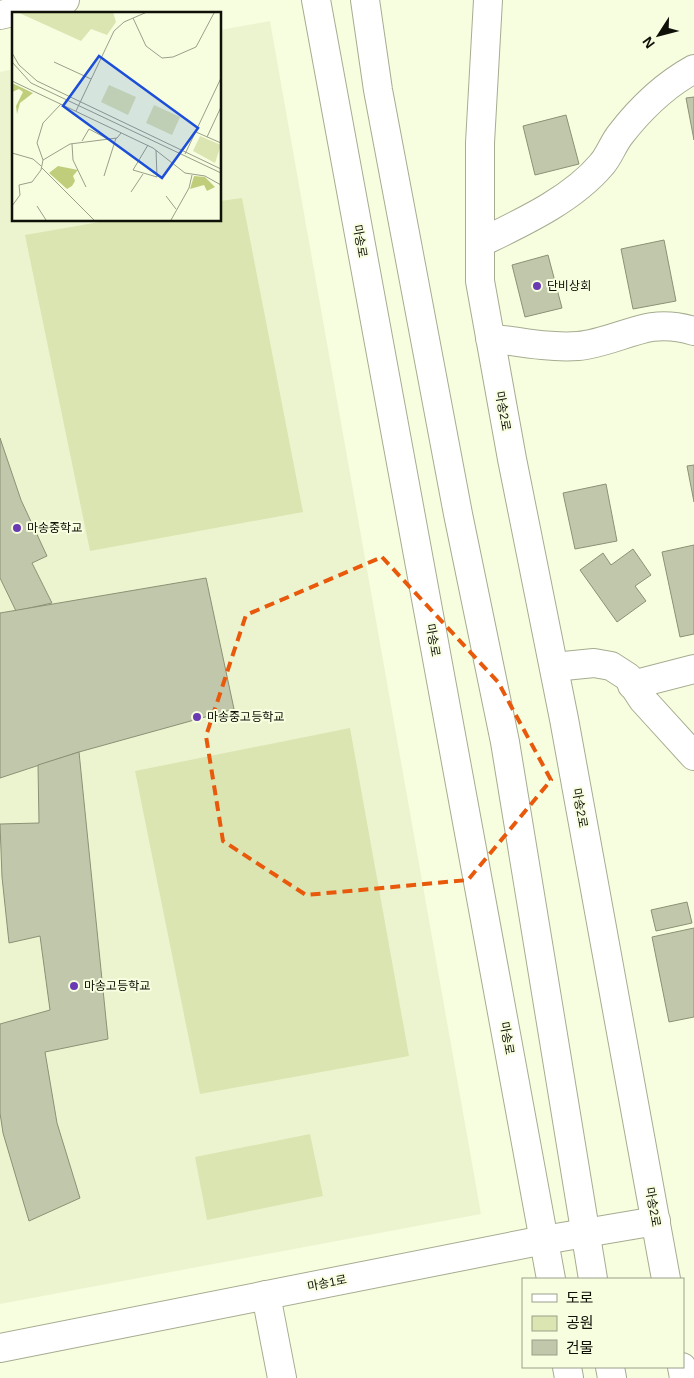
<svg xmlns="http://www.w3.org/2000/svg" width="694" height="1378" font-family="Helvetica,'Noto Sans KR',sans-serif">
  <rect width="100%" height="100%" fill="#f7fee0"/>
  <polygon fill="#ecf4cf" points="270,21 481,1214 0,1304 0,72 14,69 14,220 220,220 220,30"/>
  <g fill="#dbe5b1">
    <polygon points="242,198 303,512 90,551 25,235 111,220 220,220 220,201"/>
    <polygon points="350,728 409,1056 200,1094 135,771"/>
    <polygon points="310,1134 323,1196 207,1220 195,1157"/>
  </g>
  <g fill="#c1c7aa" stroke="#8c9176">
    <polygon points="694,97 694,140 686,98"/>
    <polygon points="566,115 579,164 535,175 523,126"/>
    <polygon points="664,240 676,301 633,309 621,249"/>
    <polygon points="548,255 562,308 525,317 512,265"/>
    <polygon points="0,438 21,500 47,556 32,563 52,603 16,611 0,578"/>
    <polygon points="694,465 694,502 687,466"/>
    <polygon points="606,484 617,541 575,549 563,493"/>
    <polygon points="694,545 694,634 680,637 662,552"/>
    <polygon points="633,549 651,575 635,586 646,601 617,622 580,570 603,553 611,565"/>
    <polygon points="206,578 234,709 79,752 0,778 0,613"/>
    <polygon points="79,752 108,1039 45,1052 57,1123 80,1198 29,1221 3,1133 0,1113 0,1024 50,1010 40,936 9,943 2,877 0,824 39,823 38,765"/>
    <polygon points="687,902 692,923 656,931 651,910"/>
    <polygon points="694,928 694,1017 669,1022 652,937"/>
  </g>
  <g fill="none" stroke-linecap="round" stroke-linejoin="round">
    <g stroke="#a6ac90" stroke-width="30">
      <g id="minor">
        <polyline points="316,0 551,1279"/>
        <polyline points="365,0 378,90 458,514 505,742 593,1279"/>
        <polyline points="488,0 480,143 480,281 512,459 564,719 666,1279"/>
        <polyline points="0,15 65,0"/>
        <path d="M480,243C521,223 572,200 602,164C609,156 613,144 620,135C640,109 665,85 694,69"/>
        <path d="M490,338C519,342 549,348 578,346C603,344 628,331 652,327C666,325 681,327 694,331"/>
        <polyline points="554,667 594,663 611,666 628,677 643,700 694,756"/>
        <polyline points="632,685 694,669"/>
        <polyline points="266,1295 282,1378"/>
        <polyline points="0,1348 544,1240 656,1221"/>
        <polyline points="567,1367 569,1378"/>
        <polyline points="610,1367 612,1378"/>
        <polyline points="682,1367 684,1378"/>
      </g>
    </g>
    <use href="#minor" stroke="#fff" stroke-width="28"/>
  </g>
  <path fill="none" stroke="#e8590c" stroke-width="4" stroke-dasharray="10 6" stroke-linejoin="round" d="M382,557L498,682L551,780L468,880L306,895L223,841L206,736L246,615Z"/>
  <g fill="#693ab2" stroke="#f7fee0" stroke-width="2">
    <circle cx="537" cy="286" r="5"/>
    <circle cx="17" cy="528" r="5"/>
    <circle cx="197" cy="717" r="5"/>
    <circle cx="74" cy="986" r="5"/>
  </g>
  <g text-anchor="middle" stroke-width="4" stroke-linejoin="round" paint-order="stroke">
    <g font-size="12" fill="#0f1007" stroke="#f7fee0">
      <text transform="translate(360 241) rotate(80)" y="4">마송로</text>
      <text transform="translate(503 411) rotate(80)" y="4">마송2로</text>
      <text transform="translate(433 640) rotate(80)" y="4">마송로</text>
      <text transform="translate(580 808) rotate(80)" y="4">마송2로</text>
      <text transform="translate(507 1038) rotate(80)" y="4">마송로</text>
      <text transform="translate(653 1207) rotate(80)" y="4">마송2로</text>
      <text transform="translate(327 1283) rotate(-11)" y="4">마송1로</text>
    </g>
    <g font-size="12" fill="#0f1007" stroke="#f7fee0" text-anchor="start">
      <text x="547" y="290">단비상회</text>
      <text x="27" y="532">마송중학교</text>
      <text x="207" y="721">마송중고등학교</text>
      <text x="84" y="990">마송고등학교</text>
    </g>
  </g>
  <g transform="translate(12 12)">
    <rect width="209" height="209" fill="#f7fee0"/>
    <path d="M5,0H101L104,10L95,23L79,17L69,29ZM97,73L124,85L116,103L89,90ZM142,93L168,105L160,123L134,111ZM188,124L209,133L203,151L181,139Z" fill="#dbe5b1"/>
    <path d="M0,71L21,81L8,91L5,102L4,94L11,80L7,77L0,80ZM46,154L66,158L61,164L63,169L60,174L55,177L37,161ZM182,164L193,165L203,175L195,179L192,173L178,177Z" fill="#c0ce7c"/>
    <path fill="none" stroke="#9a9f89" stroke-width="1" d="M121,6L134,34L150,46L161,45L184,35L202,1M0,41L7,53L25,69L209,157M0,50L19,71L209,161M42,50L79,67M0,69L141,136L173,161L193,164L209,173M64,99L102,19L112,10L135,0M184,120L209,131M195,125L209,95M70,129L77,117L94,126M60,132L61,148L74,175M136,133L121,158L145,165L144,138M0,141L21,147L29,154M173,142L209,66M31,148L25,131L31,111L49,92M30,156L82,208M92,164L104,126M119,180L131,162M154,184L164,197M0,194L8,183L7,173L20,170L29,158L31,148L58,132L105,126L109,121M25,194L34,208M159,208L177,176L180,163"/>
    <path fill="#1d4ed8" fill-opacity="0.15" stroke="#1d4ed8" stroke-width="2.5" d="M87,44L186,116L150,166L51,94Z"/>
    <rect width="209" height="209" fill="none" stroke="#0f1007" stroke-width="2.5"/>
  </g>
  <rect x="522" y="1278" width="162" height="90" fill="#f7fee0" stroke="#9a9f89"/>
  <rect x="532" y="1294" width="25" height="8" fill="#ffffff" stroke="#9a9f89"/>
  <text x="566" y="1303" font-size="15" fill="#0f1007">도로</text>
  <rect x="532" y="1316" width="25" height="15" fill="#dbe5b1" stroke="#9a9f89"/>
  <text x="566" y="1328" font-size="15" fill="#0f1007">공원</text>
  <rect x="532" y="1340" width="25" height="15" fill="#c1c7aa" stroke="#9a9f89"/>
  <text x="566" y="1353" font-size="15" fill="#0f1007">건물</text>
  <g transform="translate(659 35) rotate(234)" stroke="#f7fee0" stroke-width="4" paint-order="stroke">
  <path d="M0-4L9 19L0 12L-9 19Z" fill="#0f1007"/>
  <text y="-8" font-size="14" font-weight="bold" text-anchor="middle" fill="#0f1007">N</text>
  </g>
</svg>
